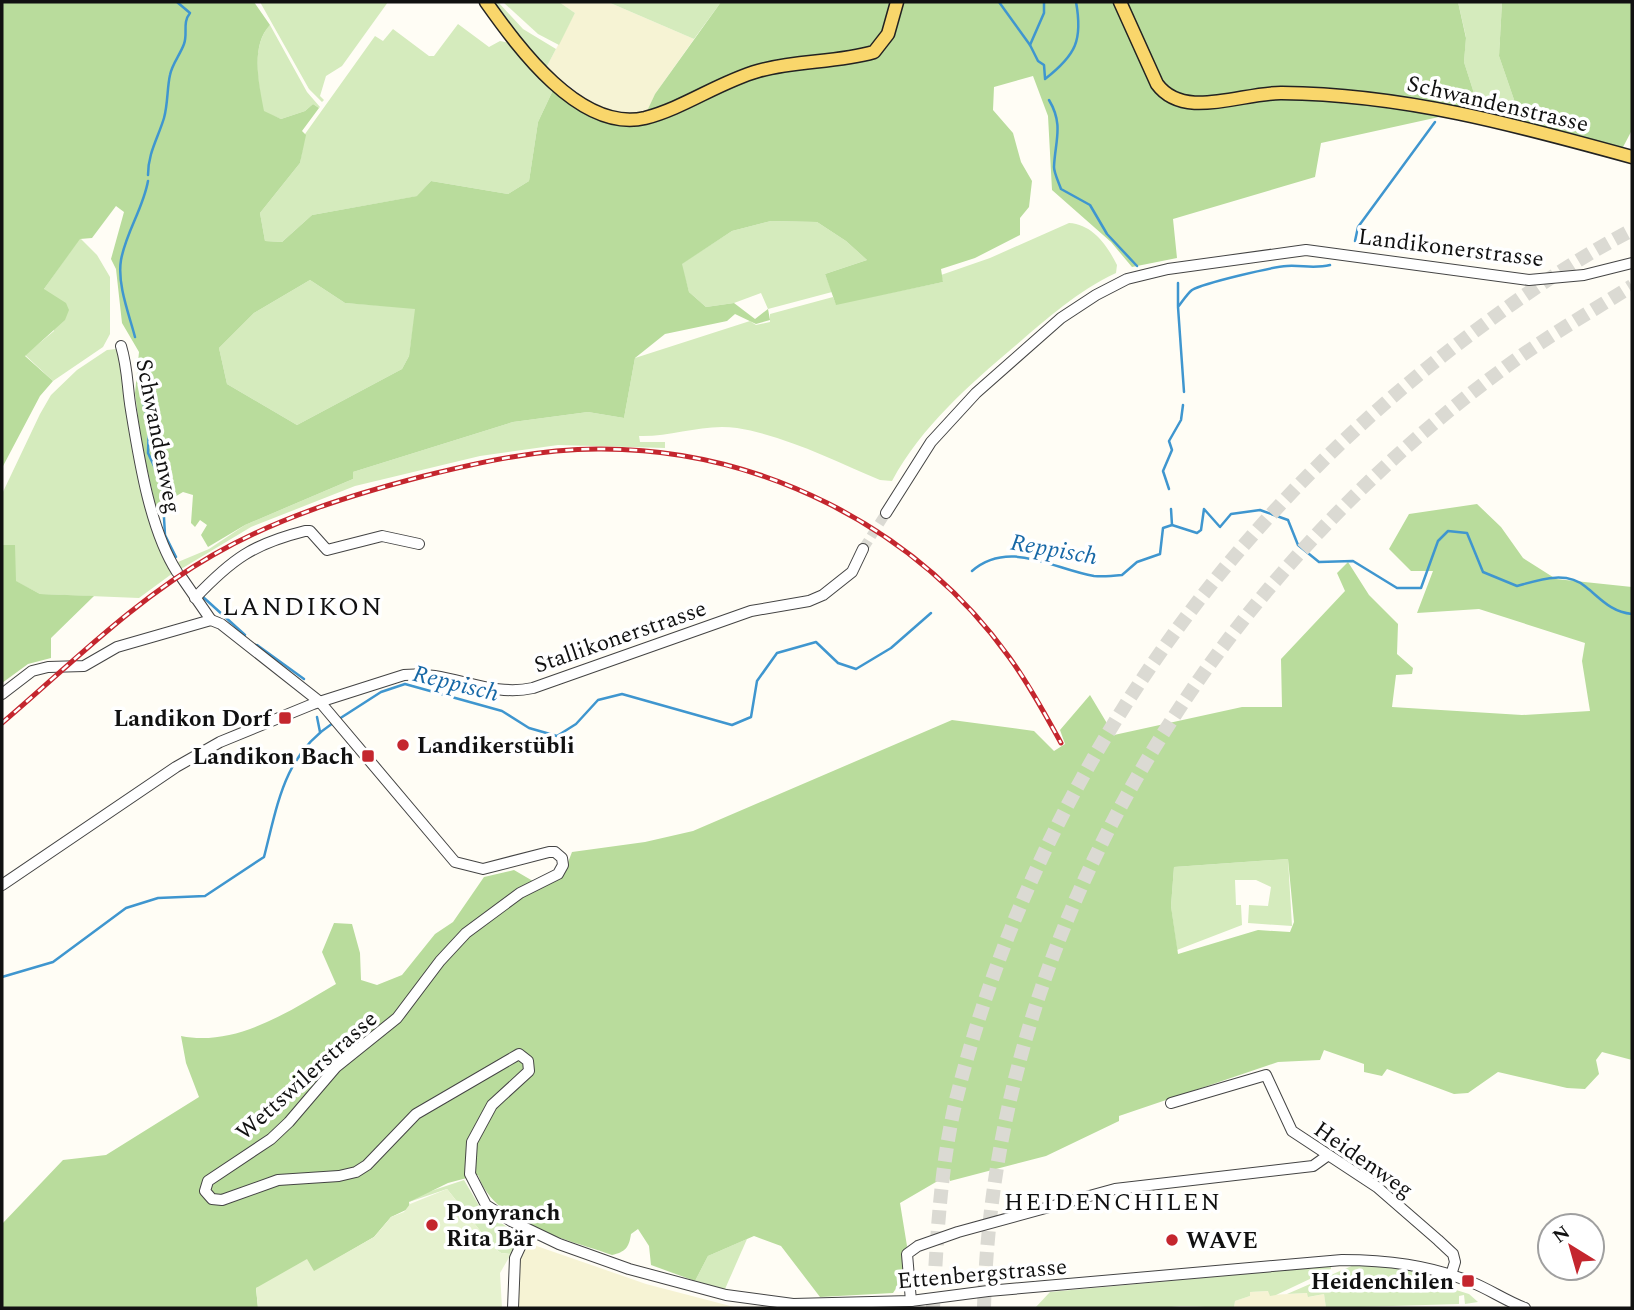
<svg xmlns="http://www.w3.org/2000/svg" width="1634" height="1310" font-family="Spectral,serif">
  <rect width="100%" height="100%" fill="#fffdf5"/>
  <g fill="#f6f3d4">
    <polygon points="559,2 608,2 694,39 655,94 647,112 619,114 594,105 546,68 575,13"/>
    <polygon points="528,1243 646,1284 738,1308 518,1308 518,1260"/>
    <polygon points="1269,1291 1270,1295 1308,1293 1309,1297 1324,1294 1326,1308 1234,1308 1235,1301 1250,1296 1250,1292"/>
  </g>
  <g fill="#d5ebbd">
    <polygon points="260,2 388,2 342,66 326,76 320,96 324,100 322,102 309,89"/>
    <polygon points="491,2 498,2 523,29 556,49 546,68"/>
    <polygon points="503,2 559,2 575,13 559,45 538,34"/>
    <polygon points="608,2 721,2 694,39"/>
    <polygon points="1458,2 1502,2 1499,56 1522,123 1480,112 1464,62 1466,37"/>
    <polygon points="458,24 489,47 500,41 510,43 554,88 538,122 529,181 508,194 431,181 418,196 312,215 282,242 265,241 260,213 300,163 305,134 375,36 383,41 393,29 429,56 434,56"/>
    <path d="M270,25L307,92L320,107L319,108L313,104L305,111L281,119L263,112C259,85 250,46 270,25Z"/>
    <polygon points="771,221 817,222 846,241 867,260 825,274 832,292 768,309 761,293 734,303 706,307 689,292 681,264 732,231"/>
    <path d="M1069,223C1092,224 1107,245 1117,265L1116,273C1076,292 1048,318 1015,346C968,386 922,426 892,481L880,480C835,461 786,436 737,428C704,423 672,437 639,436L640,442H665V448L558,445L480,456L355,486L251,527L181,569L178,562L209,549L245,525L353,479V472L513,422L588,412L624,418L635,358L750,321L756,325L770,322V314L833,297L836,304L943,282L941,275L990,258Z"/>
    <polygon points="80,238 97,255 110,277 110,334 103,347 53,381 25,355 54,331 44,289"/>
    <polygon points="310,280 345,303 416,308 409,356 402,369 297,425 227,384 219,348 254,313"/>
    <polygon points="116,349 121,355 135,449 173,573 139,598 40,594 15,581 15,545 2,545 2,494 40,414 51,395 77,370 107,350"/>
    <polygon points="1288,859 1292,926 1248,923 1249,905 1268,906 1271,887 1256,880 1235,880 1236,905 1241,905 1242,925 1177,950 1171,906 1174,867"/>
    <polygon points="464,1180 481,1209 516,1233 518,1241 511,1254 501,1253 493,1247 447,1189 409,1202 419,1195"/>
    <polygon points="747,1239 725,1289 695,1281 708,1256"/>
    <polygon points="1354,1265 1384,1266 1418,1271 1429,1276 1427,1281 1469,1294 1478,1302 1465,1304 1464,1295 1459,1296 1459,1304 1326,1308 1324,1294 1308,1297 1307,1293 1287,1294"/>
    <path d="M1331,1266V1269L1276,1295L1270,1296L1268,1291L1250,1292V1296L1235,1301L1234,1308C1208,1308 1186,1304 1162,1308H1035L1050,1292Z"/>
  </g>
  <g fill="#b9dc9c" fill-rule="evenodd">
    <path d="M2,2H254L270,25C250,46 259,84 264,111L281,119L305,111L313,104L319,108L302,131L306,135L300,163L260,213L265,241L282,242L312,215L417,196L431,181L508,194L529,181L538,122L554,88C586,110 600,126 641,124L655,94L721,2H1458L1466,38L1464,62L1480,112L1443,105L1439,117L1321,143L1315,177L1173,219L1177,258L1132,267L1111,242L1052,190L1048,116L1033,76L994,87L993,110L1013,133L1021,162L1032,181L1029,207L1020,218V235L975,258L941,269L943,282L836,305L825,274L867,260L846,241L817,222L771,221L732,231L682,264L689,292L706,307L734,303L755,319L768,309L770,320L756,324L735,314L727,321L665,334L635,358L624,418L588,412L513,422L353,472V479L245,525L208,547L201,535L207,525L200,520L195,527L191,523L193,495L183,492L156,508L141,441L135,393L139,352L122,323L116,269L111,259L124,212L116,206L92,238L80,239L44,289L66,303L69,310L65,320L25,356L53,381L40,396L2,468ZM310,280L345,303L415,309L409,356L402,369L297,425L227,384L219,348L254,313Z"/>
    <polygon points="1502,2 1632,2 1632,130 1622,149 1522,123 1499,56"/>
    <path d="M1477,504L1501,527L1523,558L1556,579L1632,587V1060L1602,1052L1596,1060L1599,1074L1585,1089L1567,1088L1498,1072L1468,1093L1454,1094L1387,1069L1382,1076L1364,1072V1064L1324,1050L1320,1060L1278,1062L1119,1116V1121L1046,1156L950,1181L948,1175L900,1203L907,1246L902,1258L904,1287H897L893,1293L820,1297L781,1246L754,1236L708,1256L695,1281L651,1265L649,1246L638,1229L631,1234C629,1248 625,1252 612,1255C567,1239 495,1225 478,1175L448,1183L409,1202L410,1208L391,1217L374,1237L314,1272L256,1288L258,1308H2V1224L63,1160L106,1155L199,1097L186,1063L181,1036C236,1047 290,1011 336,984L322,952L334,923L352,924L360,953L361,980L377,985L402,975L435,934L453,922L484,877L514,870L538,884L567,865L572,852L645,842L693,831L952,720L1034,731L1054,751L1065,744L1060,730L1090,695L1114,735L1242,707H1282L1281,659L1345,591L1337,573L1348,562L1369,595L1398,624L1397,654L1413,668L1412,674L1396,675L1392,707L1522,715L1590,711L1582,661L1585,643L1479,609L1417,613L1433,571H1411L1389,549L1409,514ZM1288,859L1294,922L1290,932L1258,930L1178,954L1171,906L1174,867Z"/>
    <polygon points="2,545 15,545 16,581 40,594 94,596 51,638 51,658 28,664 2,683"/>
  </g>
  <polygon fill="#e6f2cf" points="447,1189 493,1247 501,1253 511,1254 500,1273 502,1308 258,1308 256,1288 307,1259 314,1271 374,1237 391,1217 404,1212 410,1204"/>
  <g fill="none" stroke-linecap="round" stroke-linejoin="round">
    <g stroke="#3f96cf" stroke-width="2.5">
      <polyline points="999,2 1030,45"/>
      <polyline points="1044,2 1044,13 1030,45 1038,61 1044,65 1045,78"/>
      <path d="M1045,79C1076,55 1083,40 1076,2"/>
      <path d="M1049,100C1064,125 1055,141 1054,167C1054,173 1059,183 1061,189L1090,205L1107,234L1137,266"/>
      <path d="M148,175C148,153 158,138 164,118C168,104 167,88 170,75C172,64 180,55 184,44C188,33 182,23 190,13L177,2"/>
      <polyline points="1355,241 1358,227 1435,122"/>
      <polyline points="1178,283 1178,306"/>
      <path d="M135,337C129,314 117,284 121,260C126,232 143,209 148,181"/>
      <polyline points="144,368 144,406 149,423 148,453 162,483 165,535 176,557"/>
      <path d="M1184,392L1178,307C1182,302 1187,294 1192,290C1204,283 1272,267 1287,266C1302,265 1314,269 1330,265"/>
      <polyline points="1169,489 1163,471 1172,450 1169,441 1181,420 1183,405"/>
      <polyline points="1171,509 1172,525"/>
      <path d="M972,571C1009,539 1053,569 1094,576C1103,577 1113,576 1122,575L1137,562L1160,554L1163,528L1172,525L1197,533L1201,530L1204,509L1220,527L1231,514L1260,510L1288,520L1298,545L1319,562L1353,561L1397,588H1421L1438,541L1448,531L1467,533L1483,572L1517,586C1539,580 1566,570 1586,587C1601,599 1611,612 1632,614"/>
      <polyline points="203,597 245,635"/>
      <polyline points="257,645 304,679"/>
      <polyline points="317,717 320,732"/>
      <polyline points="339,719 381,692 405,684 502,711 529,728 557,736 576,724 598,700 622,694 732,725 751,717 757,681 777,653 816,642 838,663 856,669 891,648 931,613"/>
      <path d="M2,977L53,962L126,908L158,898L205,896L264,857C278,803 284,755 333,723"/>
    </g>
    <polyline stroke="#dbdad3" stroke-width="10" stroke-dasharray="10 5" stroke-linecap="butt" points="863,549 886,513"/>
    <g stroke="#dbdad3" stroke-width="14" stroke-dasharray="14 7" stroke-linecap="butt">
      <path d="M933,1308C937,1239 940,1168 956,1100C1029,805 1202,544 1441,357C1501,310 1565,265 1632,230"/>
      <path d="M984,1308C993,936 1203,591 1499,372C1541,340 1587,314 1632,286"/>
    </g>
    <g stroke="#444" stroke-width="12">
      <g id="minor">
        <path d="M121,346C128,369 127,387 131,410C139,459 150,530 177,572"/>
        <polyline points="886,513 931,442 976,393 1061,318 1096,295 1127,279 1168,269 1306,250 1529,280 1584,275 1632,263"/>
        <polyline points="182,578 211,620"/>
        <path d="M195,598C232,559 253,544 305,531H310L327,550L382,536L419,544"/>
        <path d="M2,694L32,671L48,667L84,666L117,647L211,620L221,624L320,702L455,862L483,869L549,852H555L562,858L563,865L558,874L520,893L466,933L440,961L397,1018L336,1067L289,1122L271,1139L208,1181L205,1191L212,1199L222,1200L278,1180L339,1176L356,1172L367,1165L416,1114L519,1054L528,1061L529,1071L492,1105L472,1142L470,1174L486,1205L511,1221L559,1244L629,1269L726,1295L793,1304L911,1301L988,1291L1342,1260C1387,1260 1428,1265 1471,1282C1489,1289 1506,1301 1525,1308"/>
        <path d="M2,885L176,767L220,742L313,704L404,675C449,670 488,698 533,688L751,611L809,601L823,595L852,572L863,549"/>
        <polyline points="1171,1103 1266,1075 1292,1131 1377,1187 1438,1240 1453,1254 1455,1262 1451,1275"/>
        <polyline points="911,1301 907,1254 918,1246 958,1232 1115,1189 1313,1166 1327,1156"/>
        <polyline points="513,1308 515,1258 528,1230"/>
      </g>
    </g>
    <g stroke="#222" stroke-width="15">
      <g id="major">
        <path d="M486,2C518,47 580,133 645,118C684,108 719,82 758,71C796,60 836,63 874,52L888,34L897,2"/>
        <path d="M1120,2L1157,84C1184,121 1243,92 1282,93C1403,94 1516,125 1632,157"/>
      </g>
    </g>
    <use href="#minor" stroke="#fff" stroke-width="10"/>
    <use href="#major" stroke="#f9d66b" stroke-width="12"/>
    <g stroke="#c4262e" stroke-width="5">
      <path id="rail" d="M2,723C70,665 134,600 213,555C279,517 351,495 424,476C481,462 539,449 598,449C758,448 915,526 1009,657C1029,684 1045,714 1061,743"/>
    </g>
    <use href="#rail" stroke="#fff" stroke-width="2.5" stroke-dasharray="8" stroke-linecap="butt"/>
  </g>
  <g fill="#c4262e" stroke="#fff" stroke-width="2.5">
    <rect x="278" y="711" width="14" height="14" rx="3.5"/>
    <circle cx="403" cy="745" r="7"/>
    <rect x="361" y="749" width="14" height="14" rx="3.5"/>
    <circle cx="432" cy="1225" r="7"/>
    <circle cx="1172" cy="1240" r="7"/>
    <rect x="1461" y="1274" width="14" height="14" rx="3.5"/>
  </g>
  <g text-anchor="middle" stroke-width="7" stroke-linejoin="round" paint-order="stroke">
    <g font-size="23" fill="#111" stroke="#fff">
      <text transform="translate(1498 103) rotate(13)" y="8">Schwandenstrasse</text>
      <text transform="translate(1451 247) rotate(7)" y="8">Landikonerstrasse</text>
      <text transform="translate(159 436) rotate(79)" y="8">Schwandenweg</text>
      <text transform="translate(620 636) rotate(-19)" y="8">Stallikonerstrasse</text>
      <text transform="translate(306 1075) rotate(-42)" y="8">Wettswilerstrasse</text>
      <text transform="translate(1364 1159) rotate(35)" y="8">Heidenweg</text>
      <text transform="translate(982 1273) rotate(-5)" y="8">Ettenbergstrasse</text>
    </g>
    <g font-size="23" font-weight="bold" fill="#111" stroke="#fff" text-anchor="end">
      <text x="271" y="726">Landikon Dorf</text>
      <text x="417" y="753" text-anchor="start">Landikerstübli</text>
      <text x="354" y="764">Landikon Bach</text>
      <text x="446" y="1220" text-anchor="start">Ponyranch<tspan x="446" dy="26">Rita Bär</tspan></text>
      <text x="1186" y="1248" text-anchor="start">WAVE</text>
      <text x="1454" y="1289">Heidenchilen</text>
    </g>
    <g font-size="24" font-style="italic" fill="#1768a6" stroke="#fff">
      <text transform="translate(1054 549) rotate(10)" y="8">Reppisch</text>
      <text transform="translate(456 683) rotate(14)" y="8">Reppisch</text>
    </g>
    <g font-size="24" letter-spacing="2" fill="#111" stroke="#fff">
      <text x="1113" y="1210">HEIDENCHILEN</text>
    </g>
    <g font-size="26" letter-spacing="2" fill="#111" stroke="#fff">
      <text x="303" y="615">LANDIKON</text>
    </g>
  </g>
  <rect width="1634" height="1310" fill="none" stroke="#111111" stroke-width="7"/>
  <g transform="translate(1571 1247) rotate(323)"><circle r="33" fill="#ffffff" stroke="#a0a0a0" stroke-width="2"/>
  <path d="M0-5L12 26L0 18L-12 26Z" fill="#c4262e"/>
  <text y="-10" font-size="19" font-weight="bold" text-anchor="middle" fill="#111111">N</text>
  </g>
</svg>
